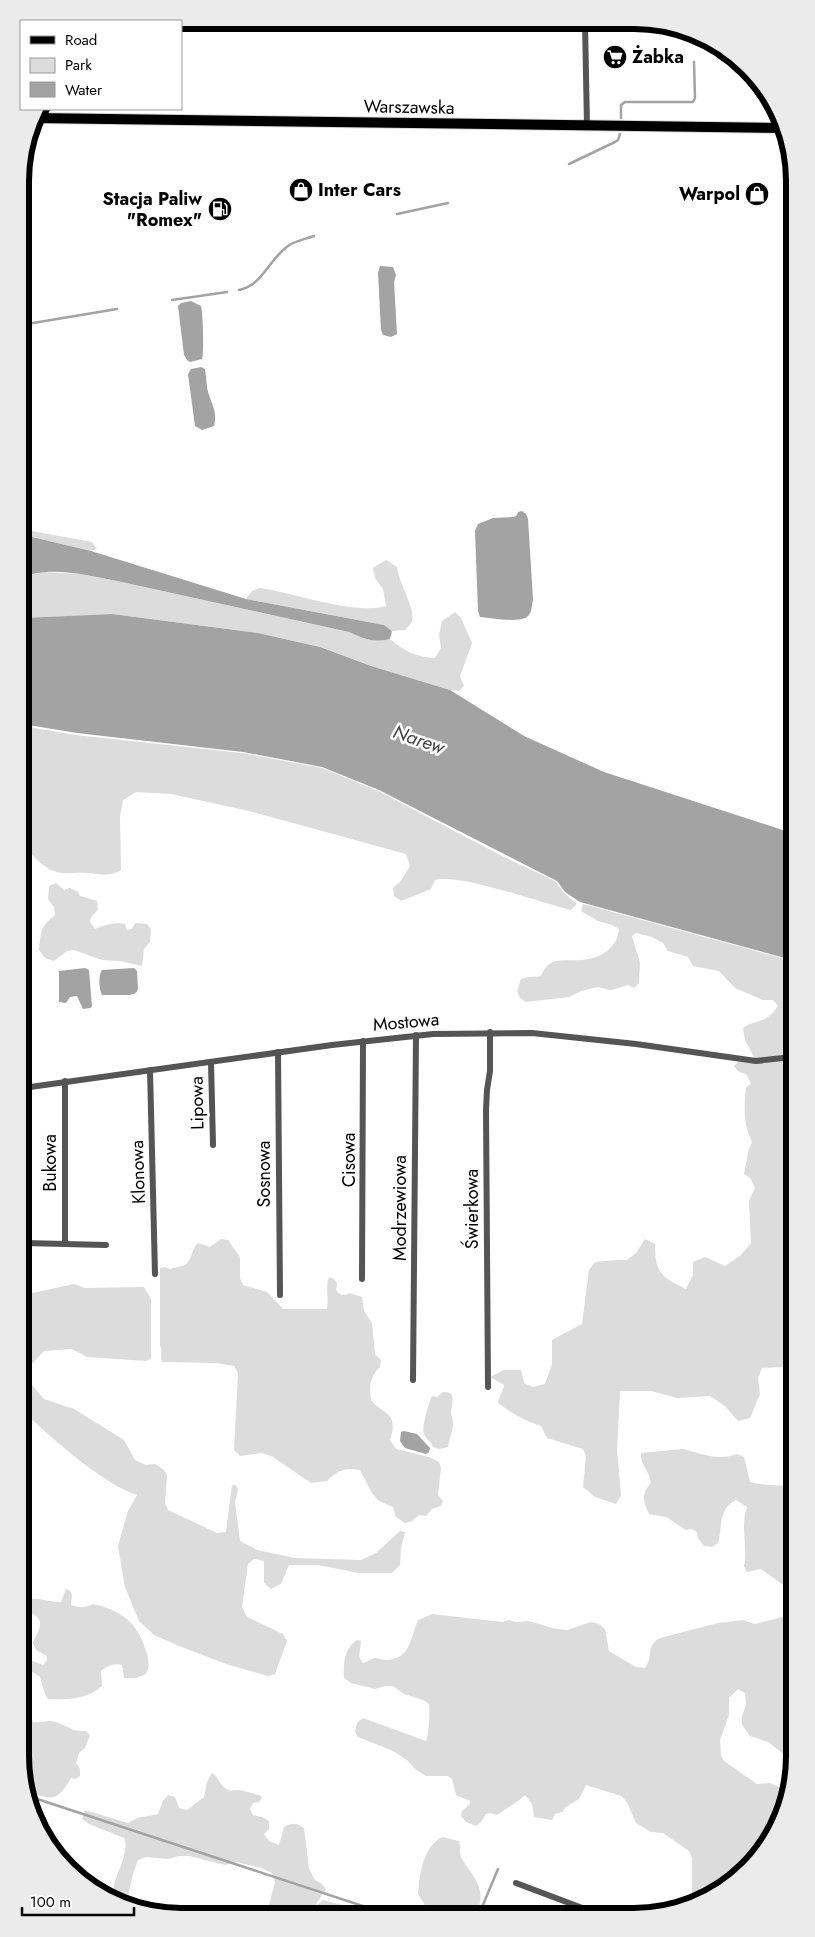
<svg xmlns="http://www.w3.org/2000/svg" width="815" height="1937" font-family="Jost,sans-serif">
  <rect width="100%" height="100%" fill="#fff"/>
  <g fill="#dcdcdc">
    <polygon points="21,529 92,542 97,549 91,551 32,537 22,537"/>
    <path d="M386,560L397,567C398,582 416,609 412,621C411,624 407,628 405,630L392,631L384,625L246,599L252,591L260,588C296,593 352,615 386,606L383,589L375,578L373,568Z"/>
    <path d="M46,572L79,574L117,581L349,632C365,639 372,643 390,639C404,651 416,657 435,658L441,648L439,635L442,621L455,612L461,618L472,643L460,676L464,686L459,691L450,690L371,666L320,647L258,633L112,614L22,618V579L28,575Z"/>
    <path d="M22,726L76,735L242,753L322,768L378,791L508,859L555,881L564,893L577,904L571,910C543,903 458,873 435,880L431,889L401,901L394,896L393,888L401,881L410,866L406,854L249,811L171,794L136,792L123,800L120,816L121,870C110,877 100,874 88,873C79,872 69,874 61,873C44,870 31,855 22,842Z"/>
    <path d="M56,883L64,890L70,888L78,892L80,896L97,901L98,910L91,917L90,922L95,929C104,925 116,922 125,924L127,930L132,929L135,923L147,924L151,929L150,942L144,949L142,966L120,961L102,960L74,950L67,951L54,961L45,958L39,950C41,931 40,927 55,915L54,907L48,899L49,886Z"/>
    <path d="M583,904L792,961L793,1377L785,1367L762,1368L758,1378L760,1394L750,1418L738,1421L725,1406L710,1396L677,1398L651,1391H620L617,1450L621,1495L616,1504L595,1497L583,1487L586,1456L583,1449L547,1438L541,1426C523,1420 513,1414 498,1403C499,1396 503,1392 504,1385L490,1377L504,1370H521L524,1383L533,1387L545,1384L552,1364V1340L582,1324L589,1270L595,1262L616,1260H627L636,1253L645,1239L655,1244C655,1273 661,1277 686,1289L693,1275V1262L705,1257L725,1266L741,1255L751,1243L749,1201L755,1188L751,1179L744,1174L749,1149L752,1142C743,1124 744,1106 746,1087L751,1084L747,1075L738,1071L734,1066L738,1062H750L754,1057L745,1040L743,1028C758,1018 765,1025 778,1006L773,1000H763L735,988L719,971L693,966L688,957L668,951L663,943L652,937L636,933L632,936L640,963L639,983L634,988L628,985L611,990L598,987L581,991L569,997L526,1002L520,998L517,991L521,979L529,977L541,976C543,971 547,964 553,962C561,959 572,961 580,960C599,959 617,950 619,929L612,925L598,921L581,911Z"/>
    <path d="M221,1239L228,1240L240,1257V1278L243,1285L267,1292L283,1309H327C329,1299 325,1288 329,1277L334,1279L337,1283L336,1290C341,1296 344,1296 350,1293L362,1297L364,1311L372,1323L375,1354L381,1360L380,1367C370,1376 369,1387 371,1400C384,1416 399,1411 390,1440L396,1449L429,1457L439,1462L441,1468L438,1495L443,1501L441,1506L432,1509L426,1516L419,1515L412,1521L405,1523L396,1517L393,1507L379,1501L372,1493L360,1470C345,1467 337,1471 327,1481L311,1483L273,1457L262,1453L240,1456L234,1450L238,1373L234,1366L216,1363L162,1362C160,1356 163,1350 160,1345V1268L165,1267L170,1269L185,1265C193,1259 191,1249 198,1243L210,1247Z"/>
    <polygon points="74,1284 85,1288 144,1287 151,1299 151,1359 146,1361 87,1357 72,1349 44,1351 24,1372 24,1288 33,1293"/>
    <path d="M24,1376L44,1399L74,1409L124,1440L135,1460L146,1465L155,1464L164,1470L167,1475L165,1503L168,1510L217,1533L226,1532L232,1485H236L238,1489L235,1502L240,1541L257,1550L295,1558L361,1560L376,1553L400,1531L405,1532L401,1548L400,1565L392,1573H359L318,1565H289L281,1584L271,1589L264,1583V1561L254,1559L248,1564L242,1607L247,1617L283,1634L287,1641L275,1674L268,1676L229,1665L179,1646L154,1635L139,1621L125,1587L118,1546L128,1511L137,1495C104,1485 50,1437 24,1412Z"/>
    <path d="M443,1392C457,1391 452,1403 451,1412C451,1416 453,1420 453,1424C453,1430 449,1440 448,1447L439,1449L433,1447C431,1441 427,1440 424,1434C421,1429 429,1402 432,1396L437,1397Z"/>
    <path d="M683,1449C701,1454 719,1461 737,1454L744,1457L750,1482C759,1485 783,1486 794,1486V1585L782,1584L761,1569L747,1572L744,1566C748,1546 740,1528 747,1507L736,1500C717,1510 723,1527 718,1543L712,1547L704,1546L698,1538L697,1532L692,1529L686,1530L666,1517L649,1514C643,1502 641,1494 651,1483C650,1471 640,1465 641,1453Z"/>
    <path d="M66,1589L70,1591L72,1595L71,1605C80,1608 85,1608 93,1604C121,1610 138,1623 146,1651C149,1660 150,1665 146,1674L136,1678H124L122,1665C116,1663 106,1666 101,1671L102,1686C88,1699 67,1700 48,1699L45,1694L40,1677L25,1667V1658L43,1665L47,1660V1656L36,1650L33,1643C41,1624 47,1620 25,1610V1599C37,1597 49,1602 61,1602Z"/>
    <path d="M432,1614L502,1622L509,1620L516,1622L529,1621L556,1629L567,1630L591,1622L599,1624L605,1629L609,1651L636,1667L645,1668C654,1656 645,1646 660,1638L718,1623L742,1620L755,1624L794,1614L795,1755L782,1753L768,1742L750,1736L742,1725V1716L746,1705L745,1693L738,1689L729,1698V1715L720,1740L721,1755L724,1761L757,1784L770,1783L789,1791L783,1818L762,1855L724,1890L692,1904V1858L689,1851L663,1833L651,1832L636,1823L627,1802L621,1796L586,1785L579,1799L566,1807L562,1812L555,1814L552,1820L534,1817L532,1804L525,1795C517,1803 506,1808 497,1815L490,1813L486,1814L481,1822L476,1826L466,1822L461,1816L462,1811L470,1804V1801L456,1795L452,1779L448,1776H426L415,1769L407,1760L393,1751L358,1737L355,1732L357,1723L363,1718L426,1741C429,1734 430,1712 429,1704L423,1700L404,1694L393,1686H385L375,1689L351,1683L344,1678C343,1664 344,1648 357,1640L361,1641L359,1657L363,1663C367,1662 371,1659 375,1658C378,1658 382,1660 386,1660C410,1660 411,1637 418,1620Z"/>
    <path d="M25,1717H31L33,1722C40,1723 44,1721 50,1721C64,1722 71,1733 86,1731L90,1735L85,1748L79,1753L76,1763L80,1769V1776L76,1779L71,1778C56,1804 52,1799 25,1791Z"/>
    <path d="M212,1773C219,1777 219,1784 225,1788C230,1792 232,1790 237,1790C242,1790 256,1794 261,1796L262,1798L259,1802L253,1803L250,1809L253,1815L262,1817L269,1821V1829L264,1834L269,1841L279,1845L284,1827C292,1822 296,1823 304,1828L309,1869L315,1880L322,1884L326,1889L310,1913H267L275,1882L272,1873L261,1868L236,1862L225,1865L189,1856H179L168,1859L146,1857L138,1860L133,1874L126,1906L113,1902C113,1896 113,1891 114,1885C117,1872 130,1851 124,1838L89,1824L82,1819L85,1810L128,1823C138,1816 146,1817 158,1814L163,1801L168,1795L175,1797L179,1808L187,1810L204,1797L207,1782Z"/>
    <path d="M442,1837L459,1841C461,1846 459,1853 461,1857C469,1872 486,1887 479,1906C463,1913 448,1913 430,1913L418,1894C420,1873 423,1847 442,1837Z"/>
    <polygon points="323,1900 371,1912 313,1913 316,1906"/>
  </g>
  <g fill="#a3a3a3">
    <polygon points="380,266 393,267 396,275 394,282 397,334 391,337 383,335 381,330 378,273"/>
    <path d="M191,301L201,306C203,312 204,354 202,359L190,362L187,360L184,355L178,306L181,303Z"/>
    <path d="M201,367L205,369C206,375 206,380 207,386C208,399 219,411 214,426L202,430L195,426L188,374L191,369Z"/>
    <path d="M522,511L526,514L528,519L533,599C532,605 532,613 527,617C519,623 490,618 480,617L478,611L475,531L478,524L493,518L514,517L517,515L518,512Z"/>
    <path d="M22,537H32L91,551L246,599L384,625L392,631L390,639C372,643 365,639 349,632L117,581C91,576 44,564 22,579Z"/>
    <polygon points="112,614 258,633 320,647 371,666 450,690 524,736 604,772 792,833 792,960 580,902 565,892 557,881 379,790 322,767 243,752 77,733 22,724 22,618"/>
    <polygon points="85,968 89,970 92,1007 90,1008 83,1009 77,996 70,997 66,1003 59,1002 59,971"/>
    <path d="M134,968L137,971L138,989L136,993L130,995H102C99,989 98,976 102,970Z"/>
    <polygon points="404,1431 417,1434 430,1448 429,1452 426,1454 405,1448 400,1441 401,1432"/>
  </g>
  <g fill="none" stroke-linecap="round" stroke-linejoin="round">
    <g stroke="#a3a3a3" stroke-width="2.5">
      <polyline points="621,118 621,105 625,102 693,102 695,98 694,62"/>
      <polyline points="569,164 615,142 618,140 620,134"/>
      <polyline points="397,214 448,203"/>
      <path d="M239,290C263,285 269,259 288,246C294,241 306,239 314,236"/>
      <polyline points="172,300 227,292"/>
      <polyline points="21,325 117,309"/>
      <polyline points="25,1795 384,1913"/>
      <polyline points="480,1912 498,1869"/>
    </g>
    <g stroke="#dbdbdb" stroke-width="12">
      <polyline id="primary" points="34,118 784,128"/>
    </g>
    <g stroke="#555" stroke-width="6">
      <polyline points="585,23 587,126"/>
      <polyline points="278,1052 280,1295"/>
      <polyline points="211,1062 213,1145"/>
      <polyline points="150,1070 155,1274"/>
      <polyline points="65,1081 65,1244"/>
      <polyline points="23,1088 332,1045 433,1034 532,1033 636,1044 756,1061 792,1057"/>
      <polyline points="24,1243 106,1245"/>
      <polyline points="362,1279 363,1041"/>
      <polyline points="413,1380 416,1035"/>
      <polyline points="488,1387 486,1110 487,1090 490,1071 490,1032"/>
      <polyline points="516,1883 585,1909 584,1912"/>
    </g>
    <use href="#primary" stroke="#000" stroke-width="10"/>
  </g>
  <defs>
    <g id="supermarket-disc" transform="scale(1.25)"><circle r="9.5" fill="#000" stroke="#fff"/><path d="M-6-5.5h2.5l.6 2H6L4.5 2H-2.5L-4.4-4H-6ZM-1.5 3.2a1.3 1.3 0 1 0 .1 0ZM3 3.2a1.3 1.3 0 1 0 .1 0Z" fill="#fff"/></g>
    <g id="shop-disc" transform="scale(1.25)"><circle r="9.5" fill="#000" stroke="#fff"/><path d="M-5-2.5h2.3a2.7 3.5 0 0 1 5.4 0H5L5.5 6h-11ZM-1.5-2.5h3a1.5 2.3 0 0 0-3 0Z" fill="#fff"/></g>
    <g id="fuel-disc" transform="scale(1.25)"><circle r="9.5" fill="#000" stroke="#fff"/><path d="M-5.5-6h7V0h2V4h1.3V-2.5L3-4.5l.8-.8L6-3V5H2.5V1h-1V6h-7ZM-4.2-4.7v3.2H.2V-4.7Z" fill="#fff"/></g>
  </defs>
  <g fill-rule="evenodd">
    <use href="#supermarket-disc" x="615" y="57"/>
    <use href="#shop-disc" x="301" y="190"/>
    <use href="#shop-disc" x="757" y="194"/>
    <use href="#fuel-disc" x="220" y="209"/>
  </g>
  <g text-anchor="middle" stroke-width="5" stroke-linejoin="round" paint-order="stroke">
    <g font-size="18" font-weight="bold" fill="#000" stroke="#fff" text-anchor="start">
      <text x="632" y="63">Żabka</text>
      <text x="318" y="196">Inter Cars</text>
      <text x="740" y="200" text-anchor="end">Warpol</text>
      <text x="202" y="205" text-anchor="end">Stacja Paliw<tspan x="202" dy="21">"Romex"</tspan></text>
    </g>
    <g font-size="18" fill="#000" stroke="#fff">
      <text transform="translate(409 107) rotate(1)" y="6">Warszawska</text>
      <text transform="translate(406 1022) rotate(-5)" y="6">Mostowa</text>
      <text transform="translate(197 1103) rotate(-91)" y="6">Lipowa</text>
      <text transform="translate(349 1160) rotate(-90)" y="6">Cisowa</text>
      <text transform="translate(50 1163) rotate(-90)" y="6">Bukowa</text>
      <text transform="translate(138 1172) rotate(-92)" y="6">Klonowa</text>
      <text transform="translate(264 1174) rotate(-90)" y="6">Sosnowa</text>
      <text transform="translate(400 1208) rotate(-90)" y="6">Modrzewiowa</text>
      <text transform="translate(472 1209) rotate(-90)" y="6">Świerkowa</text>
    </g>
    <g font-size="19" font-style="italic" fill="#444" stroke="#fff">
      <text transform="translate(419 739) rotate(19)" y="7">Narew</text>
    </g>
  </g>
  <path d="M0 0H815V1937H0ZM181 29H634A152 152 0 0 1 786 181V1756A152 152 0 0 1 634 1908H181A152 152 0 0 1 29 1756V181A152 152 0 0 1 181 29Z" fill="#ebebeb" fill-rule="evenodd"/>
  <path fill="none" stroke="#000" stroke-width="6" d="M181 29H634A152 152 0 0 1 786 181V1756A152 152 0 0 1 634 1908H181A152 152 0 0 1 29 1756V181A152 152 0 0 1 181 29Z"/>
  <rect x="20" y="20" width="162" height="90" fill="#ffffff" stroke="#999999"/>
  <rect x="30" y="36" width="25" height="8" fill="#000000" stroke="#999999"/>
  <text x="65" y="45" font-size="15" fill="#000000">Road</text>
  <rect x="30" y="58" width="25" height="15" fill="#dcdcdc" stroke="#999999"/>
  <text x="65" y="70" font-size="15" fill="#000000">Park</text>
  <rect x="30" y="82" width="25" height="15" fill="#a3a3a3" stroke="#999999"/>
  <text x="65" y="95" font-size="15" fill="#000000">Water</text>
  <path d="M22 1907v8h112v-8" fill="none" stroke="#000000" stroke-width="2.5"/>
  <text x="30" y="1907" font-size="15" fill="#000000" stroke="#ffffff" stroke-width="4" paint-order="stroke">100 m</text>
</svg>
